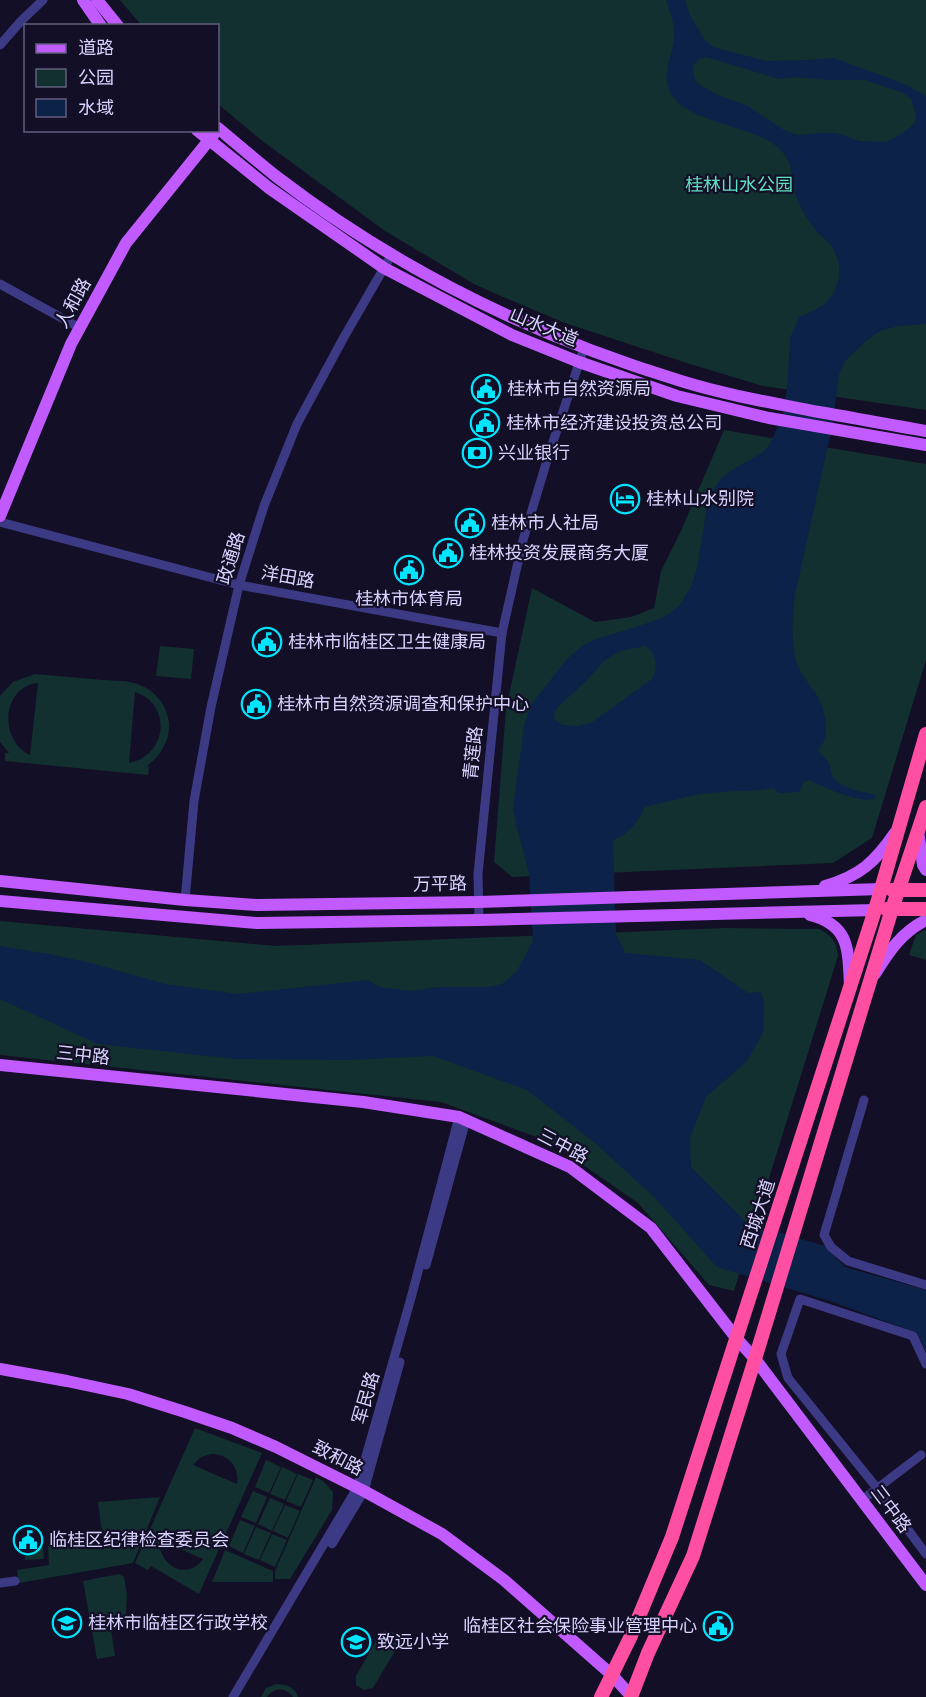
<svg xmlns="http://www.w3.org/2000/svg" width="926" height="1697" font-family="'Golos Text','Noto Sans SC',sans-serif">
  <rect width="100%" height="100%" fill="#130f26"/>
  <g fill="#12302f" fill-rule="evenodd">
    <polygon points="120,0 926,0 926,410 763,386 690,364 565,323 496,294 474,284 385,231 261,140 218,104 218,26 141,25"/>
    <polygon points="724,430 926,464 926,660 872,838 833,863 512,877 494,862 506,709 532,588 595,622 631,617 654,608 661,571 680,533"/>
    <polygon points="160,646 194,649 191,679 156,676"/>
    <path d="M35,674C58,676 80,678 103,680C115,681 129,680 140,685C156,691 167,706 169,723C170,741 161,755 147,766L149,767L148,775L5,761V753H9L0,742V696L13,682ZM37,683H38L30,755C0,742 0,689 37,683ZM135,692C172,704 168,755 129,763Z"/>
    <path d="M0,921L276,946L725,928L819,929C831,935 837,941 838,956L734,1291L709,1285L638,1203L550,1142L441,1102L0,1055Z"/>
    <polygon points="926,930 926,960 909,955 916,935"/>
    <path d="M195,1428L262,1453L199,1594L151,1566L148,1570L135,1563ZM211,1454C228,1454 240,1467 237,1484L193,1465L201,1457ZM159,1540H160L203,1559C186,1582 159,1565 159,1540Z"/>
    <polygon points="266,1460 281,1467 269,1493 255,1487"/>
    <polygon points="282,1467 297,1474 285,1500 270,1494"/>
    <polygon points="298,1474 313,1480 301,1507 286,1501"/>
    <polygon points="316,1477 323,1481 333,1492 332,1510 290,1579 275,1579 275,1571"/>
    <polygon points="253,1491 267,1497 256,1523 241,1517"/>
    <polygon points="160,1497 133,1563 19,1583 17,1570 49,1565 48,1546 103,1541 98,1502"/>
    <polygon points="270,1498 284,1504 272,1531 258,1524"/>
    <polygon points="285,1505 300,1511 288,1538 273,1531"/>
    <polygon points="240,1520 255,1526 243,1553 229,1546"/>
    <polygon points="256,1527 271,1533 259,1560 244,1554"/>
    <polygon points="272,1534 287,1540 275,1567 260,1560"/>
    <polygon points="43,1546 44,1559 25,1560 24,1547"/>
    <polygon points="225,1550 273,1571 273,1582 212,1582"/>
    <polygon points="119,1574 124,1577 127,1595 125,1629 111,1630 115,1656 97,1659 83,1581"/>
    <path d="M384,1631C393,1630 400,1635 399,1644L373,1688L364,1690L356,1685V1676L380,1634Z"/>
    <path d="M276,1684C286,1684 295,1687 298,1697H293C286,1687 274,1687 267,1697H261L266,1688Z"/>
  </g>
  <path fill="#0c2248" fill-rule="evenodd" d="M666,0H685L690,15L704,39L713,47L766,61L807,60L834,58L902,83L926,96V324L898,326L880,331L867,340L845,361L839,374L833,423L795,595C792,617 791,639 796,661C800,674 811,686 818,697C824,708 828,726 825,738C824,742 820,747 818,750C821,755 828,760 830,765C831,768 830,772 832,775C839,789 861,791 876,795L874,799C859,803 824,788 810,780L803,782L802,788L798,792L779,793L773,788C753,792 732,790 711,793C689,795 667,802 645,807C637,823 630,833 613,840L616,934L625,953L700,960L748,993L761,992L764,1003L763,1033L747,1061L706,1097L690,1138L691,1167L747,1223L825,1246L845,1267L926,1290V1352L917,1333L833,1302L717,1267L655,1198L594,1142L527,1090L433,1056L349,1060L235,1059L98,1044L0,999V946L49,954L91,963L165,984L238,994L368,980L379,987L410,991L439,987H487L502,984L517,971L533,941L529,874L516,824L513,809L524,726L531,705L566,660L582,646L593,640L639,626L664,617L679,606L691,587L697,568L708,500L711,493L721,479L729,472L763,452L770,444L783,414L787,389L790,338L799,317C806,314 814,311 820,307C840,294 845,267 832,247C829,242 823,238 819,234C810,224 802,211 797,199C788,176 798,161 772,143C746,126 690,121 673,97C657,74 676,54 674,31C674,20 669,10 666,0ZM706,57L779,79L797,77L828,80H865L903,93L911,99L916,115L915,123L903,133L886,142L860,141L836,133H820L797,135L784,130L746,105L720,96L701,86L695,80L693,72L694,65L699,59ZM645,646C656,652 659,668 652,679L591,723L577,726L562,725L555,720L554,713L558,707L586,681L604,661L620,651Z"/>
  <g fill="none" stroke-linecap="round" stroke-linejoin="round">
    <g stroke="#3d3a85" stroke-width="9">
      <polyline points="0,45 21,21 43,0"/>
      <polyline points="0,284 80,328"/>
      <polyline points="0,522 239,585 502,633"/>
      <polyline points="185,900 194,801 211,707 239,585 264,506 297,424 344,337 392,254"/>
      <polyline points="479,920 478,874 502,633 523,540 548,457 584,348"/>
      <polyline points="864,1100 824,1235 831,1247 848,1261 926,1285"/>
      <polyline points="426,1265 466,1120"/>
      <polyline points="926,1364 913,1336 800,1299 781,1354 788,1378 877,1488 926,1554"/>
      <polyline points="862,1500 921,1455"/>
      <polyline points="332,1544 364,1491 400,1362"/>
      <polyline points="0,1583 15,1581"/>
      <polyline points="233,1697 357,1488 411,1298 459,1117"/>
    </g>
    <g stroke="#c25bff" stroke-width="12">
      <polyline points="83,0 101,26"/>
      <polyline points="97,0 118,26"/>
      <path d="M218,128C237,144 257,161 277,177C397,269 536,337 681,381C726,395 773,403 819,412C854,418 890,425 926,431"/>
      <polyline points="197,130 269,188 384,268 512,335 579,362 677,396 769,418 926,445"/>
      <polyline points="0,516 71,344 126,243 214,134"/>
      <polyline points="918,831 923,865 926,870"/>
      <polyline points="0,881 185,900 257,905 479,902 881,889"/>
      <path d="M825,886C860,876 875,862 895,833"/>
      <polyline points="0,901 257,923 479,920 875,910"/>
      <path d="M810,915C850,925 848,950 850,985"/>
      <path d="M875,974C889,951 902,932 926,920"/>
      <polyline points="0,1065 363,1102 459,1117 570,1167 651,1228 737,1339 755,1359 926,1585"/>
      <polyline points="0,1369 67,1381 128,1394 185,1412 232,1428 276,1447 364,1491 442,1534 504,1580 612,1675 632,1697"/>
    </g>
    <g stroke="#ff4fa3" stroke-width="14">
      <polyline points="892,890 926,890"/>
      <polyline points="886,909 926,909"/>
      <polyline points="601,1697 630,1638 672,1537 875,910 926,734"/>
      <polyline points="631,1697 648,1653 693,1556 755,1359 892,909 926,807"/>
    </g>
  </g>
  <defs>
    <g id="civic-ring" transform="scale(1.5)"><circle r="9.5" fill="#130f26" stroke="#00e5ff" stroke-width="1.5"/><path d="M-.6-6.5H3V-4.5H.6V-3L4-1V1h2V6H-6V1h2V-1L-.6-3ZM-1.2 2.5V6h2.4V2.5Z" fill="#00e5ff"/></g>
    <g id="bank-ring" transform="scale(1.5)"><circle r="9.5" fill="#130f26" stroke="#00e5ff" stroke-width="1.5"/><path d="M-6-4H6V4H-6ZM0-2.3a2.3 2.3 0 1 0 0 4.6a2.3 2.3 0 1 0 0-4.6Z" fill="#00e5ff"/></g>
    <g id="hotel-ring" transform="scale(1.5)"><circle r="9.5" fill="#130f26" stroke="#00e5ff" stroke-width="1.5"/><path d="M-6-4.5h1.5V1H6V5H4.5V3h-9V5H-6ZM-4 0a1.8 1.8 0 1 1 3.6 0ZM.5 0V-2.5h3Q6-2.5 6 0Z" fill="#00e5ff"/></g>
    <g id="school-ring" transform="scale(1.5)"><circle r="9.5" fill="#130f26" stroke="#00e5ff" stroke-width="1.5"/><path d="M0-5L7-2L0 1L-7-2ZM-4 1L0 2.5L4 1V4Q0 6-4 4Z" fill="#00e5ff"/></g>
  </defs>
  <g fill-rule="evenodd">
    <use href="#civic-ring" x="486" y="389"/>
    <use href="#civic-ring" x="485" y="423"/>
    <use href="#bank-ring" x="477" y="453"/>
    <use href="#hotel-ring" x="625" y="499"/>
    <use href="#civic-ring" x="470" y="523"/>
    <use href="#civic-ring" x="448" y="553"/>
    <use href="#civic-ring" x="409" y="570"/>
    <use href="#civic-ring" x="267" y="642"/>
    <use href="#civic-ring" x="256" y="704"/>
    <use href="#civic-ring" x="28" y="1540"/>
    <use href="#school-ring" x="67" y="1623"/>
    <use href="#civic-ring" x="718" y="1626"/>
    <use href="#school-ring" x="356" y="1642"/>
  </g>
  <g text-anchor="middle" stroke-width="4.5" stroke-linejoin="round" paint-order="stroke">
    <g font-size="18" fill="#5fe0c0" stroke="#130f26">
      <text x="739" y="191">桂林山水公园</text>
    </g>
    <g font-size="18" fill="#d9d4ff" stroke="#130f26">
      <text transform="translate(73 303) rotate(-61)" y="6">人和路</text>
      <text transform="translate(544 327) rotate(23)" y="6">山水大道</text>
      <text transform="translate(231 558) rotate(-73)" y="6">政通路</text>
      <text transform="translate(288 577) rotate(10)" y="6">洋田路</text>
      <text transform="translate(473 753) rotate(-84)" y="6">青莲路</text>
      <text transform="translate(440 884) rotate(-1)" y="6">万平路</text>
      <text transform="translate(83 1055) rotate(6)" y="6">三中路</text>
      <text transform="translate(563 1146) rotate(28)" y="6">三中路</text>
      <text transform="translate(758 1214) rotate(-72)" y="6">西城大道</text>
      <text transform="translate(366 1398) rotate(-74)" y="6">军民路</text>
      <text transform="translate(338 1458) rotate(27)" y="6">致和路</text>
      <text transform="translate(891 1509) rotate(53)" y="6">三中路</text>
    </g>
    <g font-size="18" fill="#d9d4ff" stroke="#130f26" text-anchor="start">
      <text x="507" y="395">桂林市自然资源局</text>
      <text x="506" y="429">桂林市经济建设投资总公司</text>
      <text x="498" y="459">兴业银行</text>
      <text x="646" y="505">桂林山水别院</text>
      <text x="491" y="529">桂林市人社局</text>
      <text x="469" y="559">桂林投资发展商务大厦</text>
      <text x="409" y="605" text-anchor="middle">桂林市体育局</text>
      <text x="288" y="648">桂林市临桂区卫生健康局</text>
      <text x="277" y="710">桂林市自然资源调查和保护中心</text>
      <text x="49" y="1546">临桂区纪律检查委员会</text>
      <text x="88" y="1629">桂林市临桂区行政学校</text>
      <text x="697" y="1632" text-anchor="end">临桂区社会保险事业管理中心</text>
      <text x="377" y="1648">致远小学</text>
    </g>
  </g>
  <rect x="24" y="24" width="195" height="108" fill="#130f26" stroke="#625e7d" stroke-width="1.5"/>
  <rect x="36" y="44" width="30" height="9" fill="#c25bff" stroke="#625e7d" stroke-width="1.5"/>
  <text x="78" y="54" font-size="18" fill="#d9d4ff">道路</text>
  <rect x="36" y="69" width="30" height="18" fill="#12302f" stroke="#625e7d" stroke-width="1.5"/>
  <text x="78" y="84" font-size="18" fill="#d9d4ff">公园</text>
  <rect x="36" y="99" width="30" height="18" fill="#0c2248" stroke="#625e7d" stroke-width="1.5"/>
  <text x="78" y="114" font-size="18" fill="#d9d4ff">水域</text>
</svg>
